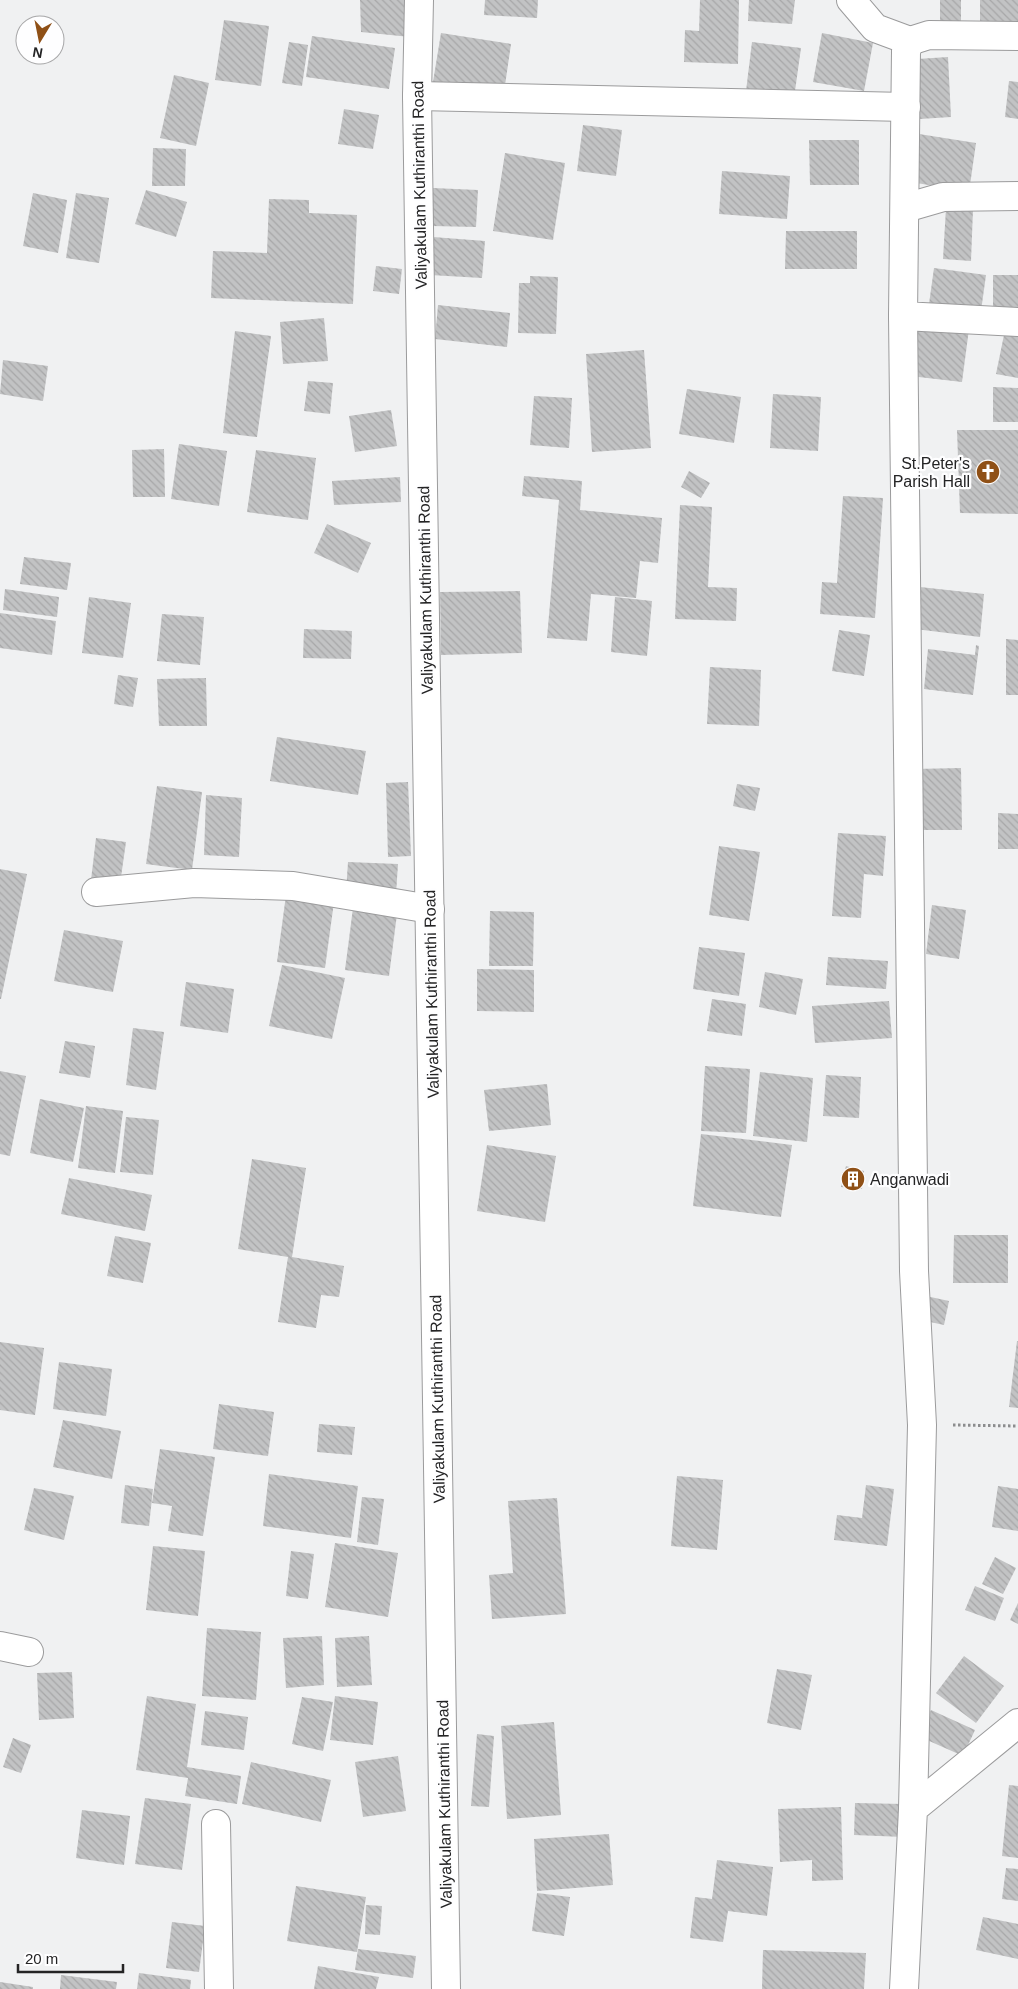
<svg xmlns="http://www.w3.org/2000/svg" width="1018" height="1989" font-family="Arial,sans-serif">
  <defs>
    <pattern id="building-back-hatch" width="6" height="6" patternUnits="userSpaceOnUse" patternTransform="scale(1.25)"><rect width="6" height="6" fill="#c2c3c4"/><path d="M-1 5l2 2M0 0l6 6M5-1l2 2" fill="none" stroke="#a7a7a8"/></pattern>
  </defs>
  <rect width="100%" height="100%" fill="#f0f1f2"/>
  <g fill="url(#building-back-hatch)">
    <polygon points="360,0 412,0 410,37 361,32"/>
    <polygon points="485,0 538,0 537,18 484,15"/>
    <polygon points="700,0 739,0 738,64 684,62 685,30 699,31"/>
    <polygon points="749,0 795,0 792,24 748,21"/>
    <rect x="940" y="0" width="21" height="28"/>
    <rect x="980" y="0" width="38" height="28"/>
    <polygon points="224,20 269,26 261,86 215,80"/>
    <polygon points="441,33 511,44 504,92 433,82"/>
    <polygon points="822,33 873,43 864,91 813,82"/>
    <polygon points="312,36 395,48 389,89 306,77"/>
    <polygon points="289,42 308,45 302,86 282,83"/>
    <polygon points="752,42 801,48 794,98 746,91"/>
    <polygon points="948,57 951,117 920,119 917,59"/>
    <polygon points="174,75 209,83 196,146 160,138"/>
    <polygon points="1009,81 1018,82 1018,119 1005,117"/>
    <polygon points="344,109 379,115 373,149 338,144"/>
    <polygon points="583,125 622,130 616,176 577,171"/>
    <polygon points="919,134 976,143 969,192 911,182"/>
    <polygon points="809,140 859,140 859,185 810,185"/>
    <polygon points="153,148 186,149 185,186 152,186"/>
    <polygon points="505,153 565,163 553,240 493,231"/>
    <polygon points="722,171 790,176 787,219 719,214"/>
    <polygon points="433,188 478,190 476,227 432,226"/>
    <polygon points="146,190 187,202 176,237 135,224"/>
    <polygon points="33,193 67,200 58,253 23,246"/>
    <polygon points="76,193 109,198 99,263 66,258"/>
    <polygon points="269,199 309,200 309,213 357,215 353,304 211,298 213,251 267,253"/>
    <polygon points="946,208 973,210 971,261 943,259"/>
    <polygon points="786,231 857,231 857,269 785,269"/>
    <polygon points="433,237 485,241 482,278 430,275"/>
    <polygon points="376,266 402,269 399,294 373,291"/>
    <polygon points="934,268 986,275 981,311 929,304"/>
    <rect x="993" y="275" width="25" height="42"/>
    <polygon points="530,276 558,277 556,334 518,333 519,283 530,283"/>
    <polygon points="438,305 510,313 507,347 435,339"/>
    <polygon points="324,318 328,361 283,364 280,322"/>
    <polygon points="917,322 969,329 962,382 910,376"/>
    <polygon points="1005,330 1018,333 1018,378 996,374"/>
    <polygon points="235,331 271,336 257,437 223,433"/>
    <polygon points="644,350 651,448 592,452 586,354"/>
    <polygon points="3,360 48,366 43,401 0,394"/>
    <polygon points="308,381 333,383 330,414 304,411"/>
    <polygon points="993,387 1018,388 1018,422 993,422"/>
    <polygon points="687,389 741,397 734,443 679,434"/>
    <polygon points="773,394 821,397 818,451 770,448"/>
    <polygon points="534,396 572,398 569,448 530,445"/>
    <polygon points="391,410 397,446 355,452 349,416"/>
    <polygon points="957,430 1018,430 1018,514 960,513"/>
    <polygon points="179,444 227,451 219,506 171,499"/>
    <polygon points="164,449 165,497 133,497 132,450"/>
    <polygon points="256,450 316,458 308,520 247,512"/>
    <polygon points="689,471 710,483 701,498 681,487"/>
    <polygon points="524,476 582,481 580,510 662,518 658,563 640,561 636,598 591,594 587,641 547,638 559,500 522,496"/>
    <polygon points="400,477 401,502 334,505 332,481"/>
    <polygon points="843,496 883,498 875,618 820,614 822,582 837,583"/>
    <polygon points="680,505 712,507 708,587 737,588 736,621 675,619"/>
    <polygon points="327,524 371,543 358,573 314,553"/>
    <polygon points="24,557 71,563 67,590 20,584"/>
    <polygon points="920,587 984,594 980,637 915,629"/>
    <polygon points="5,589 59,597 57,617 3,610"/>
    <polygon points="520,591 522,653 441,655 440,592"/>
    <polygon points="89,597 131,603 123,658 82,653"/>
    <polygon points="615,597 652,601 647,656 611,652"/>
    <polygon points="0,613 56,621 52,655 0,648"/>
    <polygon points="162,614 204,617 200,665 157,661"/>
    <polygon points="304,629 352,631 351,659 303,658"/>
    <polygon points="839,630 870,635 864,676 832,671"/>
    <polygon points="1006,639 1018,640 1018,695 1006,695"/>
    <polygon points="976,645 979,646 973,695 924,689 928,649 975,655"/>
    <polygon points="710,667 761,670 759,726 707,724"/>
    <polygon points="118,675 138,678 133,707 114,704"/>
    <polygon points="206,678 207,726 159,726 157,679"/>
    <polygon points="277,737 366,751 358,795 270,781"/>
    <polygon points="961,768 962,830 915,830 914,769"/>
    <polygon points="408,782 411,856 388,857 386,783"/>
    <polygon points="737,784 760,788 755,811 733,806"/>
    <polygon points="157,786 202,792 192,870 146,864"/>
    <polygon points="206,795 242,798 239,857 204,855"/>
    <polygon points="998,813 1018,814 1018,849 998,849"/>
    <polygon points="838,833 886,836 883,876 864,874 861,918 832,916"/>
    <polygon points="96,838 126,842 120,884 91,880"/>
    <polygon points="719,846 760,852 749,921 709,915"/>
    <polygon points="348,862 398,864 396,894 346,892"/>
    <polygon points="0,869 27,874 1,999 0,999"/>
    <polygon points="286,895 334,902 325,968 277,962"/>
    <polygon points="932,905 966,910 959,959 926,954"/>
    <polygon points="353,908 397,914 389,976 345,970"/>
    <polygon points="490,911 534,912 533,966 489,966"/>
    <polygon points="64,930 123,941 113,992 54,981"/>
    <polygon points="699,947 745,953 739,996 693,989"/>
    <polygon points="828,957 888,961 886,989 826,985"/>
    <polygon points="282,965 345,978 332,1039 269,1026"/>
    <polygon points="477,969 534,970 534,1012 477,1011"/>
    <polygon points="765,972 803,979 796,1015 759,1007"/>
    <polygon points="186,982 234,989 228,1033 180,1026"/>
    <polygon points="712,999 746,1004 742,1036 707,1031"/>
    <polygon points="889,1001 892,1038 815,1043 812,1006"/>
    <polygon points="133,1028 164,1032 156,1090 126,1085"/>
    <polygon points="65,1041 95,1046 90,1078 59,1073"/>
    <polygon points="705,1066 750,1069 746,1133 701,1131"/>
    <polygon points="0,1071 26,1076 10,1156 0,1154"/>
    <polygon points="760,1072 813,1078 807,1142 753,1136"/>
    <polygon points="826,1075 861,1077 859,1118 823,1116"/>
    <polygon points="547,1084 551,1125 489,1131 484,1090"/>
    <polygon points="40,1099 84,1108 73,1162 30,1153"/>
    <polygon points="86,1106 123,1111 115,1173 78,1168"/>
    <polygon points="126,1117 159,1120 153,1175 120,1172"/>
    <polygon points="701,1134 792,1145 781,1217 693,1206"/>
    <polygon points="487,1145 556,1156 545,1222 477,1211"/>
    <polygon points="252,1159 306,1168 292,1257 344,1266 339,1297 321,1295 316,1328 278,1322 288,1257 238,1249"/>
    <polygon points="846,1166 864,1171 862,1189 841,1187"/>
    <polygon points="69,1178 152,1195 145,1231 61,1214"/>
    <polygon points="954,1235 1008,1235 1008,1283 953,1283"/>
    <polygon points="115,1236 151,1243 143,1283 107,1276"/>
    <polygon points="926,1296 949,1301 944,1325 921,1320"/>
    <polygon points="1017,1341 1018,1341 1018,1408 1009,1407"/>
    <polygon points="0,1342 44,1348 35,1415 0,1410"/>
    <polygon points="59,1362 112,1369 106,1416 53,1409"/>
    <polygon points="219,1404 274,1412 268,1456 213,1449"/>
    <polygon points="63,1420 121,1431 112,1479 53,1467"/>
    <polygon points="319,1424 355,1427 352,1455 317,1452"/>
    <polygon points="160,1449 215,1457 203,1536 168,1531 172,1506 152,1503"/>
    <polygon points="269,1474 358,1486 351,1538 263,1526"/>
    <polygon points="677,1476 723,1480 717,1550 671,1546"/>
    <polygon points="125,1485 153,1489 149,1526 121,1523"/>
    <polygon points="866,1485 894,1489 887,1546 834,1540 837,1515 862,1518"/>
    <polygon points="998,1486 1018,1489 1018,1531 992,1527"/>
    <polygon points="34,1488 74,1496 64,1540 24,1530"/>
    <polygon points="362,1497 384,1499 378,1545 357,1542"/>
    <polygon points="557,1498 566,1614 492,1619 489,1575 513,1573 508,1501"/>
    <polygon points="335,1543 398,1553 388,1617 325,1607"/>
    <polygon points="153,1546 205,1551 198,1616 146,1610"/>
    <polygon points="291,1551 314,1554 308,1599 286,1596"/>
    <polygon points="995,1557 1016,1568 1003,1594 982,1584"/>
    <polygon points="975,1586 1004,1598 995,1621 965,1610"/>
    <polygon points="1018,1603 1018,1624 1010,1620"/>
    <polygon points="207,1628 261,1632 256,1700 202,1696"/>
    <polygon points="322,1636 324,1685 286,1688 283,1638"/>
    <polygon points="369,1636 372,1685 337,1687 335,1638"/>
    <polygon points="964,1656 1004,1686 976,1723 936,1693"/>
    <polygon points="777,1669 812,1675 801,1730 767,1723"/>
    <polygon points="72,1672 74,1718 39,1720 37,1673"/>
    <polygon points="147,1696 196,1704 187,1767 241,1776 237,1804 185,1796 188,1778 136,1770"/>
    <polygon points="335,1696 378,1702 373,1745 330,1740"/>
    <polygon points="302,1697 333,1702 323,1751 292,1744"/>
    <polygon points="931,1710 975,1730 963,1756 918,1736"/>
    <polygon points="205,1711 248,1717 244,1750 201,1745"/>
    <polygon points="554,1722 561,1815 507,1819 501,1726"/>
    <polygon points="477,1734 494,1736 489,1807 471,1806"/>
    <polygon points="13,1738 31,1745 21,1773 3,1767"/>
    <polygon points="398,1756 406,1811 363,1817 355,1762"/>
    <polygon points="251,1762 331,1780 321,1822 242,1804"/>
    <polygon points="1009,1785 1018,1786 1018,1858 1002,1856"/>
    <polygon points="145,1798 191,1804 182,1870 135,1864"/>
    <polygon points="855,1803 904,1804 904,1837 854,1835"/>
    <polygon points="841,1807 843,1880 812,1881 812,1860 780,1862 778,1809"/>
    <polygon points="82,1810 130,1816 124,1865 76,1858"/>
    <polygon points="609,1834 613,1885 537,1891 534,1839"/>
    <polygon points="717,1860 773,1867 767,1916 728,1911 723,1942 690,1938 695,1897 712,1899"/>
    <polygon points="1006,1868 1018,1869 1018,1901 1002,1899"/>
    <polygon points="296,1886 366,1897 357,1952 287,1941"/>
    <polygon points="537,1893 570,1897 564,1936 532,1931"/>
    <polygon points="366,1905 382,1906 380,1935 365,1934"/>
    <polygon points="983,1917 1018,1924 1018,1959 976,1950"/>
    <polygon points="172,1922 205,1926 199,1972 166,1968"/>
    <polygon points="358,1949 416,1956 413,1978 355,1970"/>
    <polygon points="763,1950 866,1953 864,1989 762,1989"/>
    <polygon points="318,1966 379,1977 376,1989 314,1989"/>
    <polygon points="139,1973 191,1980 190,1989 137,1989"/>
    <polygon points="61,1975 117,1982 116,1989 60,1989"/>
    <polygon points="0,1982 33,1987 33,1989 0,1989"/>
  </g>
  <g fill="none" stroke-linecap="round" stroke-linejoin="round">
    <g stroke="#9b9b9c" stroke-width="30">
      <g id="street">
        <polyline points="851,0 875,28 910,41"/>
        <polyline points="1018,36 929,35 910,41 906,51 903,316 1018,322"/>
        <polyline points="417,96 906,107"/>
        <polyline points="905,208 943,197 1018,196"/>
        <polyline points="903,316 914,1271 922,1425 913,1809"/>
        <polyline points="96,892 194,883 293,886 430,909"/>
        <polyline points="0,1646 29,1652"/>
        <polyline points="216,1824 219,1989"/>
      </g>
    </g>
    <g stroke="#9b9b9c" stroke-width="30">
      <g id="secondary">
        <polyline points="419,0 417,96 446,1989"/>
        <polyline points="904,1989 913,1809 1018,1723"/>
      </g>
    </g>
    <polyline stroke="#8c8d8e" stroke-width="3" stroke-dasharray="2.5 2.5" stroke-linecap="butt" points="953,1425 1018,1426"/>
    <use href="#street" stroke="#fff" stroke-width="28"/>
    <use href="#secondary" stroke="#fff" stroke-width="28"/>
  </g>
  <defs>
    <g id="church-disc" transform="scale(1.25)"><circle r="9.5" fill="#8f5016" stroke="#fefeff"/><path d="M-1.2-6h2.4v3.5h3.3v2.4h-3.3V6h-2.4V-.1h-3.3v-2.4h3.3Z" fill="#fff"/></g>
    <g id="building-disc" transform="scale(1.25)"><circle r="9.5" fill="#8f5016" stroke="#fefeff"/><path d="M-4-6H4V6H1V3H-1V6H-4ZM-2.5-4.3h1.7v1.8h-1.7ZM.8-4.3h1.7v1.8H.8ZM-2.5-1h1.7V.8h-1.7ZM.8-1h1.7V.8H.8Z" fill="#fff"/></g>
  </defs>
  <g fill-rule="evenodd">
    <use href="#church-disc" x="988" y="472"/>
    <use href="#building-disc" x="853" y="1179"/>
  </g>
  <g text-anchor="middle" stroke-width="4.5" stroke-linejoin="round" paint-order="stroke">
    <g font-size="16" fill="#242425" stroke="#fefeff">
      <text transform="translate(419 185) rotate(-91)" y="6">Valiyakulam Kuthiranthi Road</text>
      <text transform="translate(425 590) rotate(-91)" y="6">Valiyakulam Kuthiranthi Road</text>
      <text transform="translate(431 994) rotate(-91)" y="6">Valiyakulam Kuthiranthi Road</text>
      <text transform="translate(437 1399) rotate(-91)" y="6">Valiyakulam Kuthiranthi Road</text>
      <text transform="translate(444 1804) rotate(-91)" y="6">Valiyakulam Kuthiranthi Road</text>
    </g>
    <g font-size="16" fill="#242425" stroke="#fefeff" text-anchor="end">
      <text x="970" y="469">St.Peter's<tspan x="970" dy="18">Parish Hall</tspan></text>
      <text x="870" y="1185" text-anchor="start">Anganwadi</text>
    </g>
  </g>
  <g transform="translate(40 40) rotate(190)"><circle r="24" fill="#fefeff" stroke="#a7a7a8"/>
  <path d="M0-4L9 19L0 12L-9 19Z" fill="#8f5016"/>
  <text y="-8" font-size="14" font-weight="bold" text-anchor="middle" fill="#242425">N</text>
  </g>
  <path d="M18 1964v8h105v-8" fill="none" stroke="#242425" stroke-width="2.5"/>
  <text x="25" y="1964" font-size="15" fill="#242425" stroke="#fefeff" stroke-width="4" paint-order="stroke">20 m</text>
</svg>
